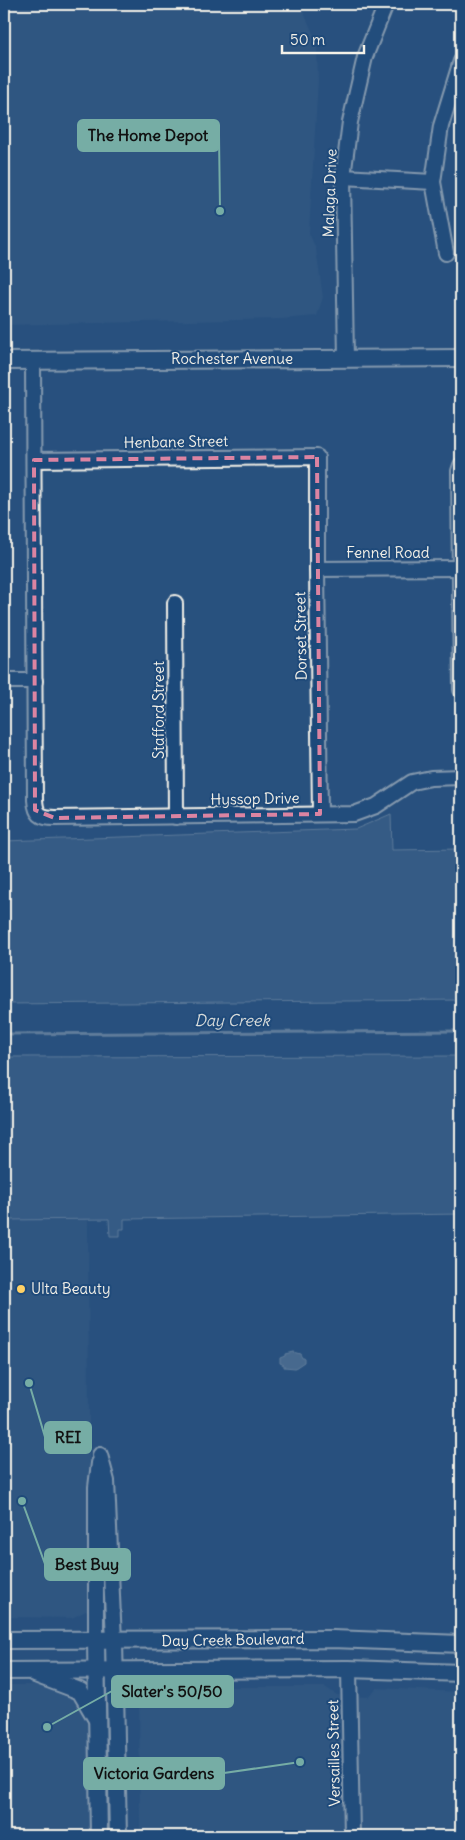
<svg xmlns="http://www.w3.org/2000/svg" width="465" height="1840" font-family="Delius,sans-serif">
  <rect width="100%" height="100%" fill="#28517e"/>
  <filter id="ink" filterUnits="userSpaceOnUse"><feTurbulence type="fractalNoise" baseFrequency=".02" numOctaves="2"/><feDisplacementMap in="SourceGraphic" scale="10" xChannelSelector="R" yChannelSelector="G"/><feConvolveMatrix kernelMatrix="1 2 1 2 8 2 1 2 1" color-interpolation-filters="sRGB"/></filter>
  <g filter="url(#ink)">
    <g fill="#375d86">
      <polygon points="4,4 300,4 317,42 318,81 309,233 316,249 323,297 317,316 282,319 4,325"/>
      <polygon points="88,1219 90,1609 72,1618 4,1617 4,1220"/>
      <polygon points="4,1685 45,1685 70,1691 89,1716 90,1727 92,1836 4,1836"/>
      <polygon points="147,1687 325,1687 337,1695 367,1697 377,1688 461,1692 461,1836 138,1836 140,1826 139,1697"/>
    </g>
    <g fill="#45688e" stroke="#9cacbb">
      <polygon points="391,814 392,850 461,849 461,1000 4,1004 4,841 356,829"/>
      <polygon points="461,1056 461,1214 124,1219 124,1229 120,1229 120,1236 110,1236 109,1219 4,1220 4,1057"/>
    </g>
    <polygon fill="#6e88a2" stroke="#a4b2be" points="293,1352 300,1354 302,1358 304,1358 304,1362 295,1368 284,1367 284,1365 280,1363 280,1358 285,1356 285,1354"/>
    <g fill="none" stroke-linecap="round" stroke-linejoin="round">
      <polyline stroke="#a4b2be" stroke-width="3" points="4,1034 461,1031"/>
      <g stroke="#f4f1e8" stroke-width="18">
        <g id="minor">
          <polyline points="343,177 433,182"/>
          <polyline points="446,253 433,182 441,126 461,61"/>
          <polyline points="346,359 343,177 350,122 365,57 386,4"/>
          <path d="M33,361L35,800C36,814 40,818 55,818L354,814L376,806L412,782L431,778L461,777"/>
          <polyline points="34,460 317,457 317,569 320,814"/>
          <polyline points="461,465 459,471 461,690"/>
          <polyline points="317,569 460,568"/>
          <polyline points="175,603 176,817"/>
          <polyline points="4,681 35,681"/>
          <polyline points="100,1455 107,1481 114,1641"/>
          <polyline points="96,1641 96,1487 99,1463"/>
          <polyline points="349,1669 352,1836"/>
        </g>
      </g>
      <g stroke="#f4f1e8" stroke-width="20">
        <g id="major">
          <polyline points="4,361 461,358"/>
          <polyline points="4,1640 333,1639 461,1644"/>
          <polyline points="96,1641 99,1836"/>
          <polyline points="114,1641 118,1836"/>
          <polyline points="4,1671 349,1669 461,1673"/>
          <polyline points="35,1674 80,1691 96,1718"/>
        </g>
      </g>
      <use href="#minor" stroke="#1f4a7a" stroke-width="14"/>
      <use href="#major" stroke="#1f4a7a" stroke-width="16"/>
    </g>
  </g>
  <path d="M0 0H465V1840H0ZM317,457L320,814L55,818L35,810L34,460Z" fill="#28517e" fill-opacity=".55" fill-rule="evenodd"/>
  <path fill="none" stroke="#db84a2" stroke-width="4" stroke-dasharray="10 6" stroke-linejoin="round" d="M317,457L320,814L55,818L35,810L34,460Z"/>
  <circle fill="#ffd166" stroke="#1f4a7a" stroke-width="2" cx="21" cy="1289" r="5"/>
  <g text-anchor="middle" stroke-width="4" stroke-linejoin="round" paint-order="stroke">
    <g font-size="15" fill="#f4f1e8" stroke="#1f4a7a">
      <text transform="translate(330 193) rotate(-88)" y="5">Malaga Drive</text>
      <text x="232" y="364">Rochester Avenue</text>
      <text transform="translate(176 442) rotate(-1)" y="5">Henbane Street</text>
      <text x="388" y="558">Fennel Road</text>
      <text transform="translate(301 636) rotate(-91)" y="5">Dorset Street</text>
      <text transform="translate(159 710) rotate(-90)" y="5">Stafford Street</text>
      <text transform="translate(255 799) rotate(-1)" y="5">Hyssop Drive</text>
      <text transform="translate(233 1640) rotate(-1)" y="5">Day Creek Boulevard</text>
      <text transform="translate(334 1753) rotate(-91)" y="5">Versailles Street</text>
    </g>
    <g font-size="15" fill="#f4f1e8" stroke="#1f4a7a" text-anchor="start">
      <text x="31" y="1294">Ulta Beauty</text>
    </g>
    <g font-size="16" font-style="italic" fill="#d9dcda" stroke="#1f4a7a">
      <text x="232" y="1026">Day Creek</text>
    </g>
  </g>
  <path fill="none" stroke="#76ada5" stroke-width="2" d="M220 211L219 135M29 1383L45 1437M22 1501L45 1564M47 1727L112 1691M300 1762L224 1773"/>
  <g fill="#76ada5" stroke="#1f4a7a" stroke-width="2">
    <circle cx="220" cy="211" r="5"/>
    <circle cx="29" cy="1383" r="5"/>
    <circle cx="22" cy="1501" r="5"/>
    <circle cx="47" cy="1727" r="5"/>
    <circle cx="300" cy="1762" r="5"/>
  </g>
  <g fill="#76ada5" stroke="#76ada5" stroke-width="2">
    <rect x="78" y="120" width="141" height="31" rx="5"/>
    <rect x="45" y="1422" width="46" height="31" rx="5"/>
    <rect x="45" y="1549" width="85" height="31" rx="5"/>
    <rect x="112" y="1676" width="121" height="31" rx="5"/>
    <rect x="84" y="1758" width="140" height="31" rx="5"/>
  </g>
  <g font-size="16" text-anchor="middle" font-weight="bold" fill="#111">
    <text x="148" y="141">The Home Depot</text>
    <text x="68" y="1443">REI</text>
    <text x="87" y="1570">Best Buy</text>
    <text x="172" y="1697">Slater's 50/50</text>
    <text x="154" y="1779">Victoria Gardens</text>
  </g>
  <rect width="465" height="1840" fill="none" stroke="#1f4a7a" stroke-width="20"/>
  <rect x="10" y="10" width="445" height="1820" fill="none" stroke="#f4f1e8" stroke-width="2" filter="url(#ink)"/>
  <path d="M282 45v8h82v-8" fill="none" stroke="#f4f1e8" stroke-width="2.5"/>
  <text x="290" y="45" font-size="15" fill="#f4f1e8" stroke="#1f4a7a" stroke-width="4" paint-order="stroke">50 m</text>
</svg>
